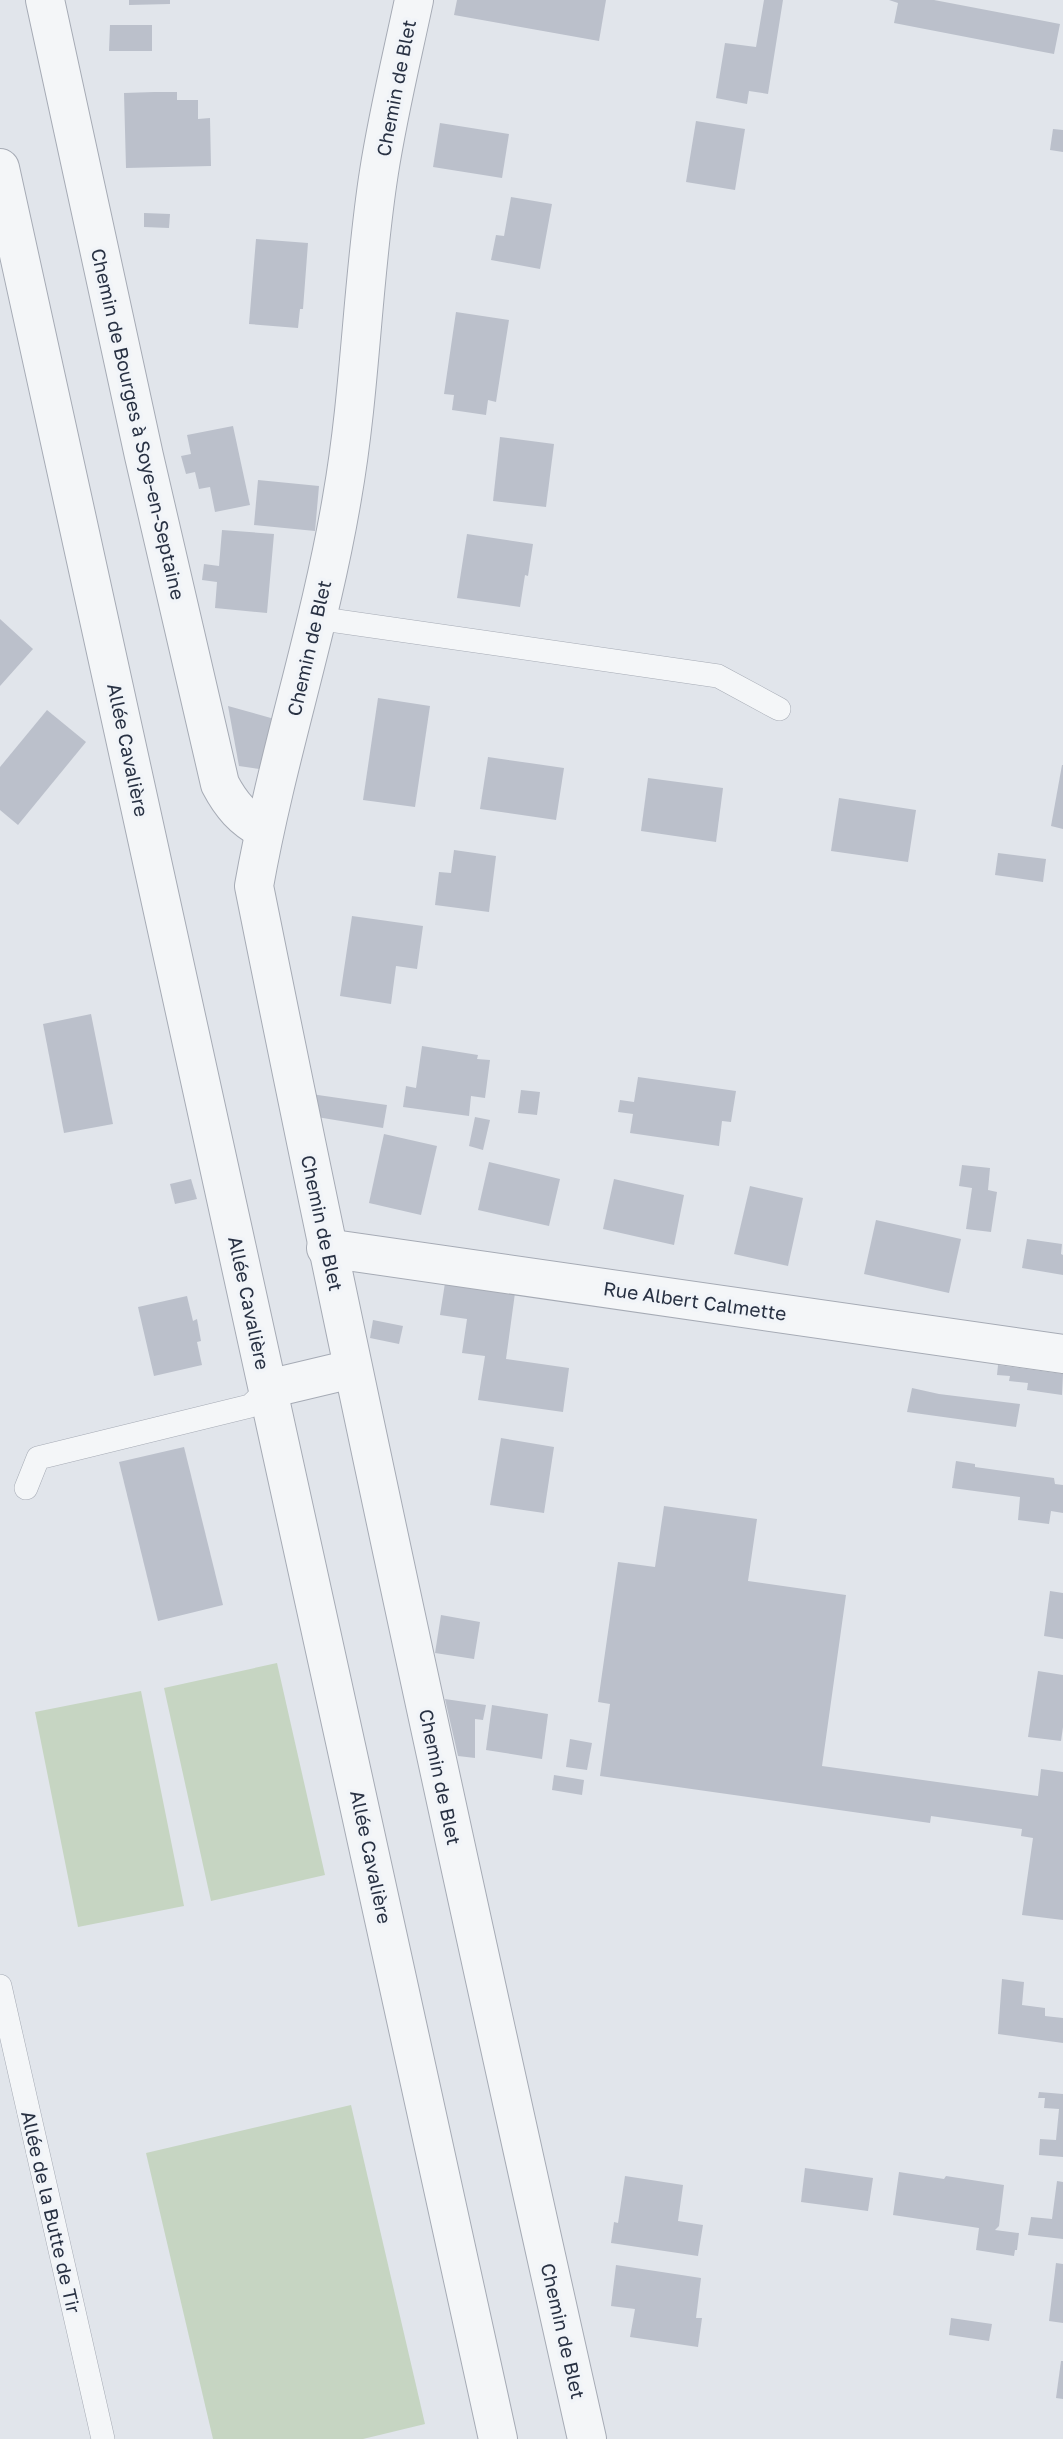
<svg xmlns="http://www.w3.org/2000/svg" width="1063" height="2439" font-family="'Golos Text',sans-serif">
  <rect width="100%" height="100%" fill="#e1e5eb"/>
  <g fill="#c6d5c2">
    <polygon points="277,1663 325,1875 211,1901 164,1688"/>
    <polygon points="141,1691 184,1906 78,1927 35,1712"/>
    <polygon points="351,2105 425,2424 363,2439 213,2439 146,2153"/>
  </g>
  <g fill="#bbc0cb">
    <polygon points="129,0 170,0 170,4 129,5"/>
    <polygon points="457,0 606,0 599,41 454,15"/>
    <polygon points="764,0 783,0 768,94 749,91 747,104 716,98 725,43 756,47"/>
    <polygon points="889,0 934,0 1060,24 1054,54 894,23 898,3"/>
    <polygon points="110,25 152,25 152,51 109,51"/>
    <polygon points="154,92 177,92 177,100 198,100 198,119 210,118 211,166 126,168 124,93"/>
    <polygon points="696,121 745,129 735,190 686,182"/>
    <polygon points="440,123 509,134 502,178 433,167"/>
    <polygon points="1053,129 1063,130 1063,152 1050,150"/>
    <polygon points="511,197 552,204 540,269 491,260 496,235 504,236"/>
    <polygon points="144,213 170,214 169,228 144,227"/>
    <polygon points="256,239 308,243 303,309 300,309 298,328 249,324"/>
    <polygon points="456,312 509,320 496,402 488,400 486,415 452,410 454,395 444,394"/>
    <polygon points="233,426 250,505 215,512 210,487 199,489 195,472 186,474 181,456 191,454 187,435"/>
    <polygon points="500,437 554,444 546,507 493,501"/>
    <polygon points="258,480 319,486 315,531 254,525"/>
    <polygon points="222,530 274,534 267,613 215,608 217,582 202,580 204,564 219,566"/>
    <polygon points="467,534 533,544 528,576 525,575 520,607 457,598"/>
    <polygon points="0,619 33,649 0,686"/>
    <polygon points="378,698 430,706 415,807 363,800"/>
    <polygon points="228,706 278,720 266,770 239,766"/>
    <polygon points="47,710 86,742 18,825 0,810 0,767"/>
    <polygon points="488,757 564,768 556,820 480,809"/>
    <polygon points="1062,765 1063,765 1063,829 1051,826"/>
    <polygon points="648,778 723,788 716,842 641,831"/>
    <polygon points="839,798 916,810 908,862 831,851"/>
    <polygon points="454,850 496,856 489,912 435,905 439,872 451,873"/>
    <polygon points="998,853 1046,859 1043,882 995,875"/>
    <polygon points="352,916 423,926 417,969 396,966 391,1004 340,996"/>
    <polygon points="91,1014 113,1124 64,1133 43,1024"/>
    <polygon points="422,1046 478,1055 477,1059 490,1060 485,1098 471,1096 469,1116 403,1107 406,1086 416,1088"/>
    <polygon points="638,1077 736,1091 731,1122 722,1121 719,1146 630,1133 633,1114 618,1112 620,1100 634,1102"/>
    <polygon points="521,1090 540,1092 537,1115 518,1113"/>
    <polygon points="311,1094 387,1105 383,1128 317,1117"/>
    <polygon points="475,1117 490,1120 483,1150 469,1146"/>
    <polygon points="384,1134 437,1146 421,1215 369,1203"/>
    <polygon points="489,1162 560,1179 549,1226 478,1210"/>
    <polygon points="962,1165 990,1168 988,1190 997,1192 991,1232 966,1229 972,1188 959,1186"/>
    <polygon points="191,1179 197,1199 175,1204 170,1184"/>
    <polygon points="614,1179 684,1195 674,1245 603,1229"/>
    <polygon points="750,1186 803,1198 788,1266 734,1254"/>
    <polygon points="876,1220 961,1239 949,1293 864,1274"/>
    <polygon points="1027,1239 1062,1244 1061,1254 1063,1255 1063,1275 1022,1268"/>
    <polygon points="445,1283 515,1293 506,1359 569,1368 563,1412 478,1400 485,1356 462,1353 467,1319 440,1315"/>
    <polygon points="187,1296 193,1321 197,1319 201,1341 197,1342 202,1365 154,1376 138,1307"/>
    <polygon points="373,1320 403,1326 399,1344 370,1338"/>
    <polygon points="998,1365 1063,1374 1062,1395 1027,1390 1028,1383 1009,1381 1010,1376 997,1375"/>
    <polygon points="912,1388 939,1394 1020,1404 1016,1427 907,1412"/>
    <polygon points="501,1438 554,1447 544,1513 490,1505"/>
    <polygon points="184,1447 223,1605 158,1621 119,1462"/>
    <polygon points="956,1461 975,1464 975,1467 1054,1478 1055,1484 1063,1485 1063,1513 1051,1511 1049,1524 1018,1520 1020,1497 952,1488"/>
    <polygon points="664,1506 757,1519 748,1581 846,1595 822,1766 1038,1796 1041,1769 1063,1772 1063,1920 1022,1915 1033,1838 1021,1836 1022,1829 931,1816 930,1823 600,1776 610,1704 598,1702 618,1562 655,1567"/>
    <polygon points="1050,1591 1063,1593 1063,1639 1044,1636"/>
    <polygon points="441,1615 480,1622 474,1659 435,1653"/>
    <polygon points="1038,1671 1063,1675 1063,1727 1061,1741 1028,1737"/>
    <polygon points="445,1699 486,1705 483,1720 475,1719 475,1758 458,1756"/>
    <polygon points="492,1705 548,1714 542,1759 486,1750"/>
    <polygon points="570,1739 592,1743 587,1770 566,1767"/>
    <polygon points="554,1775 584,1780 582,1795 552,1790"/>
    <polygon points="1002,1979 1024,1982 1022,2005 1045,2008 1045,2016 1063,2018 1063,2043 998,2034"/>
    <polygon points="1039,2092 1063,2094 1063,2157 1039,2155 1040,2139 1056,2140 1059,2109 1044,2108 1045,2098 1038,2098"/>
    <polygon points="805,2168 873,2178 868,2211 801,2202"/>
    <polygon points="899,2172 944,2179 946,2176 1004,2185 999,2226 995,2230 1019,2233 1017,2250 1015,2250 1014,2256 976,2250 979,2228 893,2215"/>
    <polygon points="625,2176 683,2185 678,2221 703,2225 698,2256 611,2243 614,2222 618,2223"/>
    <polygon points="1057,2181 1063,2182 1063,2239 1028,2235 1031,2217 1052,2219"/>
    <polygon points="1056,2263 1063,2264 1063,2323 1049,2321"/>
    <polygon points="616,2265 701,2278 696,2318 702,2318 698,2347 630,2337 635,2309 611,2306"/>
    <polygon points="951,2318 992,2324 989,2341 949,2335"/>
    <polygon points="1061,2361 1063,2361 1063,2399 1056,2398"/>
  </g>
  <g fill="none" stroke-linecap="round" stroke-linejoin="round">
    <g stroke="#a6abb5" stroke-width="24">
      <g id="service">
        <polyline points="316,618 718,676 779,709"/>
        <polyline points="26,1488 38,1458 250,1406 268,1389"/>
        <polyline points="0,1986 103,2439"/>
      </g>
    </g>
    <g stroke="#a6abb5" stroke-width="40">
      <g id="minor">
        <path d="M45,0L144,456L220,784C231,805 243,819 264,830"/>
        <path d="M414,0C402,57 388,114 379,172C362,280 361,390 342,498C320,629 277,756 254,886C358,1405 471,1922 587,2439"/>
        <polyline points="0,168 498,2439"/>
        <polyline points="326,1248 1063,1354"/>
        <polyline points="268,1389 352,1369"/>
      </g>
    </g>
    <use href="#service" stroke="#f4f6f8" stroke-width="23"/>
    <use href="#minor" stroke="#f4f6f8" stroke-width="38"/>
  </g>
  <g text-anchor="middle" stroke-width="7" stroke-linejoin="round" paint-order="stroke">
    <g font-size="19" fill="#283143" stroke="#f1f4f8">
      <text transform="translate(396 88) rotate(-79)" y="7">Chemin de Blet</text>
      <text transform="translate(138 424) rotate(77)" y="7">Chemin de Bourges à Soye-en-Septaine</text>
      <text transform="translate(309 648) rotate(-77)" y="7">Chemin de Blet</text>
      <text transform="translate(128 750) rotate(78)" y="7">Allée Cavalière</text>
      <text transform="translate(322 1223) rotate(78)" y="7">Chemin de Blet</text>
      <text transform="translate(695 1301) rotate(8)" y="7">Rue Albert Calmette</text>
      <text transform="translate(249 1303) rotate(78)" y="7">Allée Cavalière</text>
      <text transform="translate(440 1777) rotate(78)" y="7">Chemin de Blet</text>
      <text transform="translate(371 1857) rotate(78)" y="7">Allée Cavalière</text>
      <text transform="translate(51 2212) rotate(77)" y="7">Allée de la Butte de Tir</text>
      <text transform="translate(563 2331) rotate(77)" y="7">Chemin de Blet</text>
    </g>
  </g>
</svg>
